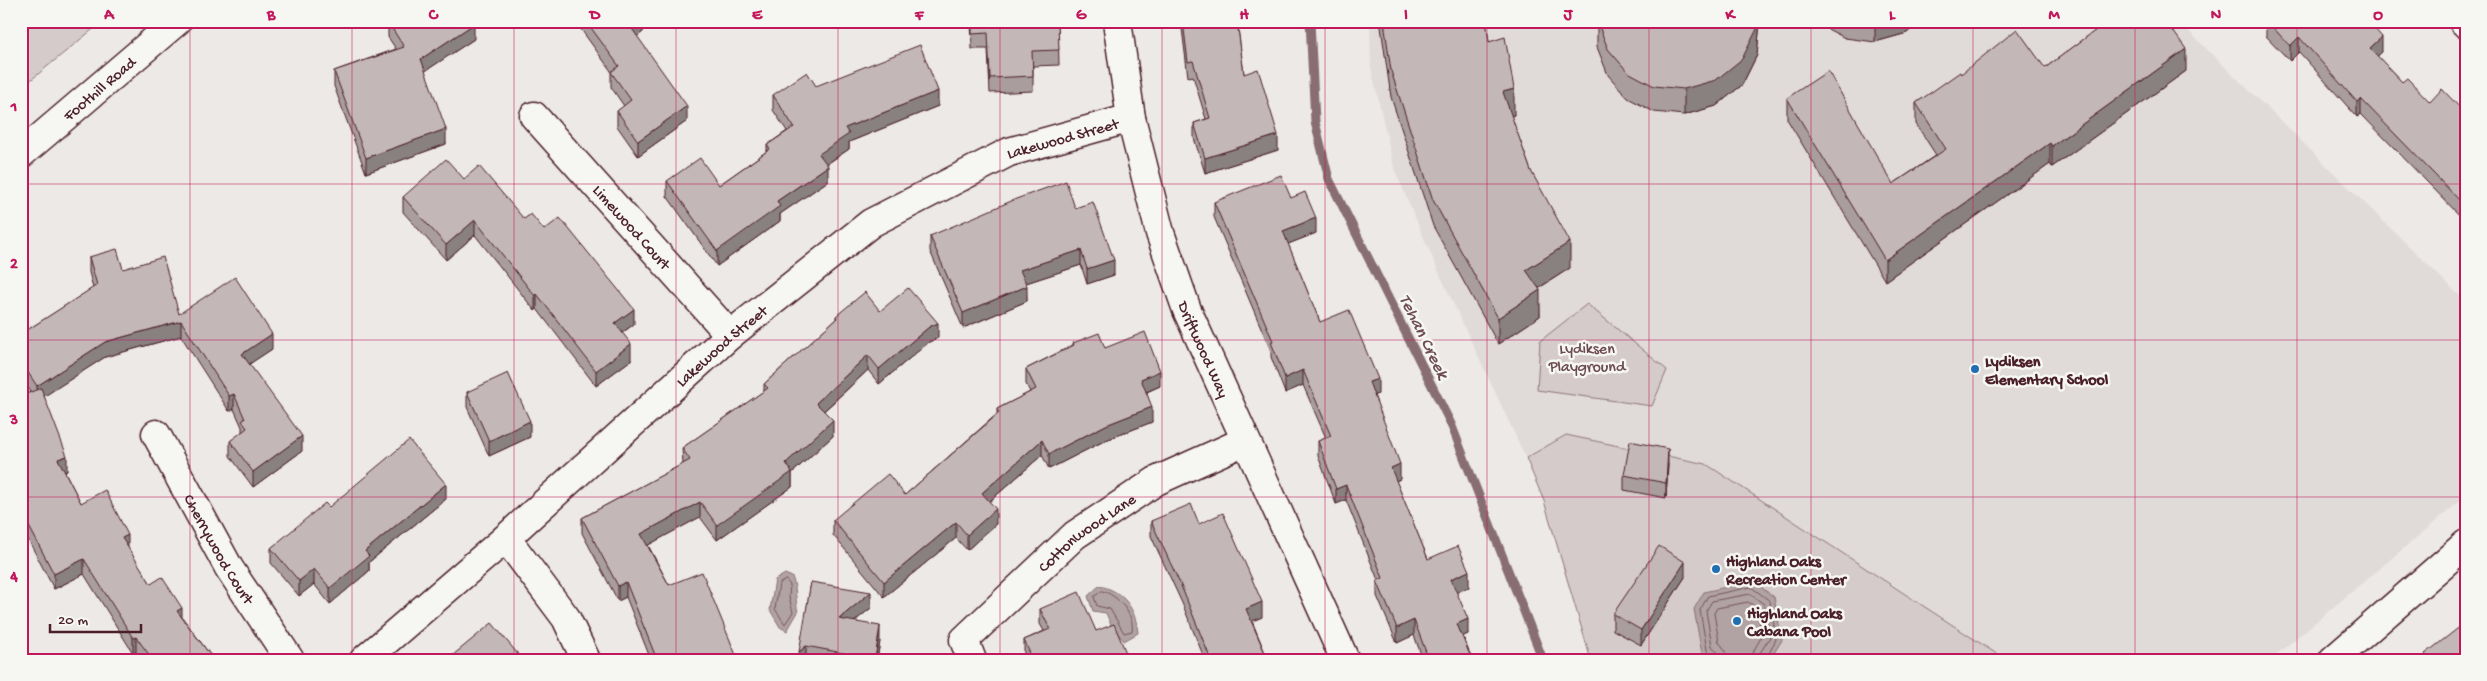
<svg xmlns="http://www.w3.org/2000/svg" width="2487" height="681" font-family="'Gochi Hand',sans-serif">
  <rect width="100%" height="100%" fill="#ece9e6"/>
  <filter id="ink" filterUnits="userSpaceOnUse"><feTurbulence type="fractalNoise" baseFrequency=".02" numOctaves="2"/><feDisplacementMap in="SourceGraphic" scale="10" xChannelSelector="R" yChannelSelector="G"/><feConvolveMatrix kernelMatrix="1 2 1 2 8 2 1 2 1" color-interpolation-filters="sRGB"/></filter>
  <g filter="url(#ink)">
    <polygon fill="#e0dad8" points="1370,21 2178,21 2466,302 2466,496 2270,660 2006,660 1706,464 1566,435 1526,458 1436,266 1394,168 1371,67"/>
    <g fill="#d4cbca" stroke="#8f757a">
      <polygon points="21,21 103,21 21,88"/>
      <polygon points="1587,304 1667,370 1652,406 1537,390 1540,341"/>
      <polygon points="1566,435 1706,464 2006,660 1591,660 1544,501 1526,458"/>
    </g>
    <g fill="#b1a2a3" stroke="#886e73">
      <path d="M785,574L792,577C797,588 795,601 798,612L787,631L780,627L770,610L775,580Z"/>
      <polygon points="1753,581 1774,597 1782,640 1771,658 1710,660 1702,654 1694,609 1704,592"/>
      <path d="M1099,586C1123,590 1136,609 1138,633L1124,641L1111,625L1106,613L1093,611L1088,596Z"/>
    </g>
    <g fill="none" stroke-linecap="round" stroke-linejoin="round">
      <g stroke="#73535b" stroke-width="1">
        <polygon points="786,580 790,585 789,597 793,612 785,624 775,609 779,584"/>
        <path d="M1102,591C1117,594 1135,615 1132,631L1124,633L1110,609L1097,606L1094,597Z"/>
        <polyline points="1713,660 1707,650 1700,610 1708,596 1751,587 1770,601 1776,639 1766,660"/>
        <polyline points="1719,660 1718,653 1712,646 1706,611 1712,601 1750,594 1764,604 1770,637 1760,653 1759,660"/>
        <polyline points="1727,660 1725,650 1719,642 1714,613 1717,608 1748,602 1757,608 1762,636 1754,650 1752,660"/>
      </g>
      <polyline stroke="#886e73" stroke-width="9" points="1310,21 1315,122 1329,179 1451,424 1543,660"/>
      <g stroke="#4a1f2b" stroke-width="31">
        <g id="street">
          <path id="s1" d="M1117,21L1131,118L1160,233L1187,310L1345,660"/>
          <polyline points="2463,21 2466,24"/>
          <path id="s2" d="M534,116L730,335"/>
          <path id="s3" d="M156,434L229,568L290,660"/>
          <polyline points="506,538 566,618 586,660"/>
          <path id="s4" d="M364,660L506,538L730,335L871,223L1009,152L1131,118"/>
          <path id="s5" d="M972,660L964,640L1075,535L1156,481L1245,441"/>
          <polyline points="2333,660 2466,544"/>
        </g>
      </g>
      <g stroke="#4a1f2b" stroke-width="31">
        <g id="secondary">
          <path id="s6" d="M21,154L177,21"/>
        </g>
      </g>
      <use href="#street" stroke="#f6f6f2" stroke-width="28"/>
      <use href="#secondary" stroke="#f6f6f2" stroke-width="28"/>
    </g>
    <g fill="#a99d9d" stroke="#4a1f2b">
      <polygon points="575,21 643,21 643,32 637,36 687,121 638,156 617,126 617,111 624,106 611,87 611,71"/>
      <polygon points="971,21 1058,21 1059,65 1033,66 1033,91 990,93 988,49 972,49"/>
      <polygon points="1181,21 1237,21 1244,74 1278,150 1205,173 1194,138 1194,123 1206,119 1193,76 1188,77"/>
      <polygon points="1380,21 1486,21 1489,42 1514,115 1511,116 1531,171 1570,268 1539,288 1540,316 1498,344 1433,226 1391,97 1381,27"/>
      <polygon points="1597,21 1760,21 1757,55 1742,85 1716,106 1684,115 1654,112 1628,98 1608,75 1597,47"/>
      <polygon points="1816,21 1920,21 1907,33 1875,42 1845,38 1818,24"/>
      <polygon points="2088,21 2166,21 2186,71 2052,167 2050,164 1885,281 1787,119 1787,98 1893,184 1936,155 1916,124 1916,103 1961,74 2045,68 2095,31"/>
      <polygon points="2266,21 2368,21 2382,52 2377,56 2402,82 2430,102 2466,114 2466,222 2361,114 2357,117 2299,52 2290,61 2266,36"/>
      <polygon points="388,22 474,39 425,71 446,144 366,173 334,86 334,71 396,49 388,37"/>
      <polygon points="816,86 938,106 849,142 849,149 827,164 828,181 780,214 780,221 717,266 667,196 667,181 719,185 767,151 767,145 787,131 773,110 773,95"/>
      <polygon points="464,179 524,219 544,230 634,324 622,333 631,360 596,386 537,309 535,311 475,235 446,260 403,212 403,197"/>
      <polygon points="1291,198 1316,233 1288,244 1320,322 1378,394 1374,395 1400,479 1396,481 1428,559 1469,587 1456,592 1468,634 1463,636 1472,660 1423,660 1414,635 1397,643 1377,596 1377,581 1378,580 1346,500 1336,504 1318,456 1318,441 1326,438 1303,385 1285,393 1271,357 1271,351 1214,217 1214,202"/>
      <polygon points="1075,208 1114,275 1087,284 1081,265 1026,283 1027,301 963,328 930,251 930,236"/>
      <polygon points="89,257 123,269 179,314 272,349 249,364 302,451 253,487 230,456 230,441 242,433 242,427 234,409 229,411 181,336 105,357 44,396 67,471 65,472 81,503 128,549 151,584 182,617 214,660 142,660 136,652 133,653 84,574 54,589 21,526 21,396 31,392 21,377 21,334 93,288 89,272"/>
      <polygon points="880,311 938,338 929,342 879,384 868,370 824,411 833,436 792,473 792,487 717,540 700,517 648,545 669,585 738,660 651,660 626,597 618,601 582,533 582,518 683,464 682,448 764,391 764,384 836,319 836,316"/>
      <polygon points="1073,343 1105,348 1160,386 1147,392 1152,422 1106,440 1049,469 1042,455 989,502 996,524 967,550 956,538 884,597 833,535 833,520 905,495 997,414 997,409 1030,392 1026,384 1026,369 1073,345"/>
      <polygon points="467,392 530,437 489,456 467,407"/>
      <polygon points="1668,464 1666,498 1624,490 1624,475"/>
      <polygon points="446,499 369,562 369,571 330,604 314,584 299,596 271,563 271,548 329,507"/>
      <polygon points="1151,521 1199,524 1262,617 1252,621 1268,660 1205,660 1182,603 1151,536"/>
      <polygon points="1685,577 1641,645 1613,630 1613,614"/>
      <polygon points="811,582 871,608 855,621 880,641 877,660 799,660"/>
      <polygon points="1040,609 1096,631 1129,660 1026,660 1024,655 1024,640 1044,631 1040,624"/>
    </g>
    <g fill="#898080" stroke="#4a1f2b">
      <polygon points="637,21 643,21 643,32 630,42 630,26"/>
      <polygon points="1758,21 1760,21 1757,55 1742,85 1716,106 1684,115 1684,89"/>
      <polygon points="1875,21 1920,21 1907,33 1875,42"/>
      <polygon points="474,24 474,39 421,74 421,59"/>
      <polygon points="2299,37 2299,52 2290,61 2290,46"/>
      <polygon points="2382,37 2382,52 2370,63 2370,48"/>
      <polygon points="2186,49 2186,71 2052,167 2052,146"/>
      <polygon points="1514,89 1514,115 1503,118 1503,92"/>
      <polygon points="938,91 938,106 849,142 849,149 819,169 819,154 845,128"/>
      <polygon points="2361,99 2361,114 2357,117 2357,102"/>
      <polygon points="687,106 687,121 638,156 638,141"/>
      <polygon points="446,129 446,144 366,173 366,158"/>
      <polygon points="1278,135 1278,150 1205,173 1205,158"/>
      <polygon points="2050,143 2050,164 1885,281 1885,260"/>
      <polygon points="828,166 828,181 780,214 780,221 717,266 717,251 777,201"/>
      <polygon points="1316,218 1316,233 1283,246 1283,231"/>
      <polygon points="475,220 475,235 446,260 446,245"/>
      <polygon points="1570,242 1570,268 1526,296 1526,270"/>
      <polygon points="1081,250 1081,265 1020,285 1020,270"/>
      <polygon points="1114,260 1114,275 1087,284 1087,269"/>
      <polygon points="1027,286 1027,301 963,328 963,313"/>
      <polygon points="1540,290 1540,316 1498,344 1498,318"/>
      <polygon points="537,294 537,309 535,311 535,296"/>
      <polygon points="634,309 634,324 615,338 615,323"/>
      <polygon points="181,321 181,336 105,357 37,401 37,386 105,342"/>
      <polygon points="938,323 938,338 929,342 879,384 879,369 929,327"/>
      <polygon points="272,334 272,349 242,369 242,354"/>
      <polygon points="631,344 631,360 596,386 596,371"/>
      <polygon points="868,355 868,370 816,418 816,403"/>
      <polygon points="1303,370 1303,385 1285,393 1285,378"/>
      <polygon points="1160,371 1160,386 1141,394 1141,379"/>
      <polygon points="1378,379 1378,394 1369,397 1369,382"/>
      <polygon points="234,394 234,409 229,411 229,396"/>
      <polygon points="1152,407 1152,422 1106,440 1049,469 1049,454 1106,425"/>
      <polygon points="833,420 833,436 792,473 792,487 717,540 717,525"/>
      <polygon points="530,421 530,437 489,456 489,441"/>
      <polygon points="302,436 302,451 253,487 253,472"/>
      <polygon points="1042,440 1042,455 982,508 982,493"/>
      <polygon points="1668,449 1668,464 1666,498 1666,483"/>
      <polygon points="67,456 67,471 58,474 58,459"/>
      <polygon points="1400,464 1400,479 1391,483 1391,468"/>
      <polygon points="446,484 446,499 369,562 369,571 330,604 330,588 365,551"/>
      <polygon points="1346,485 1346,500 1336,504 1336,489"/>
      <polygon points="700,502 700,517 641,549 641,534"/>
      <polygon points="996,509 996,524 967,550 967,535"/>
      <polygon points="956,522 956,538 884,597 884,582"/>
      <polygon points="128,535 128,550 122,538"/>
      <polygon points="84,559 84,574 54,589 54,574"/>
      <polygon points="1685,562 1685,577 1641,645 1641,630"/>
      <polygon points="314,569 314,584 299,596 299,581"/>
      <polygon points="1469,571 1469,587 1451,595 1451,579"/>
      <polygon points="626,582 626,597 618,601 618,586"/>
      <polygon points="871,592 871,608 839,634 839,619"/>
      <polygon points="1262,602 1262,617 1246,624 1246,609"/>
      <polygon points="182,608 182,623 177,611"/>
      <polygon points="1468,619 1468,634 1457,639 1457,624"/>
      <polygon points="1414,620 1414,635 1397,643 1397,628"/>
      <polygon points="880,626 880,641 877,660 875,660"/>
      <polygon points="136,637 136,652 133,653 133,638"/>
      <polygon points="806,646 806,660 799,660 799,652"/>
    </g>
    <g fill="#c4b7b7" stroke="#4a1f2b">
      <polygon points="389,21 472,21 474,24 421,59 446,129 366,158 334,71 404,47 388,22"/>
      <polygon points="586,21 637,21 630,26 687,106 638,141 617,111 631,100 611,72 619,66"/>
      <polygon points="972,21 1058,21 1059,50 1032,51 1033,76 990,78 988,33 972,34"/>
      <polygon points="1183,21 1237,21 1244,74 1258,69 1278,135 1205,158 1194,123 1210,118 1193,61 1188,62"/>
      <polygon points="1384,21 1486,21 1489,42 1505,37 1514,89 1503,92 1531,171 1570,242 1526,270 1540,290 1498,318 1433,200 1391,71"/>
      <polygon points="1597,21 1758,21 1757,29 1742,59 1716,80 1684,89 1654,86 1628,72 1608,49"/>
      <polygon points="2102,21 2166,21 2186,49 2052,146 2050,143 1885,260 1787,98 1828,71 1893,184 1946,149 1916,103 1960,72 1961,74 2017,29 2045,68 2104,24"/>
      <polygon points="2267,21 2368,21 2382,37 2370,48 2402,82 2407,78 2430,102 2442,89 2466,114 2466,207 2361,99 2357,102 2299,37 2290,46"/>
      <polygon points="920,45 938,91 845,128 849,134 819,154 828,166 777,201 780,206 717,251 667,181 700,158 719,185 770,149 767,145 794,127 773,95 807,72 816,86"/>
      <polygon points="446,159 464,179 479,166 524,219 531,214 544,230 560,218 634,309 615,323 631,344 596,371 537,294 535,296 475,220 446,245 403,197"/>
      <polygon points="1281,175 1291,198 1305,192 1316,218 1283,231 1320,322 1349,310 1378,379 1369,382 1400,464 1391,468 1428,559 1458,546 1469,571 1451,579 1468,619 1457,624 1472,660 1429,660 1414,620 1397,628 1377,581 1383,578 1346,485 1336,489 1318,441 1331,436 1303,370 1285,378 1271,342 1273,341 1214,202"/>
      <polygon points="1066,181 1075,208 1093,202 1114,260 1087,269 1081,250 1020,270 1027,286 963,313 930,236 1016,199"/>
      <polygon points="117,249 123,269 163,257 179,314 235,277 272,334 242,354 302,436 253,472 230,441 247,428 242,421 245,419 234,394 229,396 181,321 105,342 37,386 21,362 21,334 97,285 89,257"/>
      <polygon points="908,288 938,323 929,327 879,369 868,355 816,403 833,420 786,463 792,472 717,525 700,502 641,534 669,585 702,572 738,660 657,660 626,582 618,586 582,518 690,460 682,448 768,388 764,384 837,318 836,316 865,292 880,311"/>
      <polygon points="1145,332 1160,371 1141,379 1152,407 1106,425 1049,454 1042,440 982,493 996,509 967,535 956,522 884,582 833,520 888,474 905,495 999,413 997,409 1036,389 1026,369 1074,345 1073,343 1099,333 1105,348"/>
      <polygon points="508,373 530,421 489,441 467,392"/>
      <polygon points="41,388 67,456 58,459 81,503 105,490 128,535 122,538 151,584 162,577 182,608 177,611 214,660 153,660 136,637 133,638 84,559 54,574 21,511 21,396"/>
      <polygon points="409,440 446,484 365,551 369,556 330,588 314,569 299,581 271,548 325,503 329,507"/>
      <polygon points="1630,441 1668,449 1666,483 1624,475"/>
      <polygon points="1191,504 1199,524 1223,513 1262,602 1246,609 1268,660 1211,660 1182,588 1151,521"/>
      <polygon points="1659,546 1685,562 1641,630 1613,614"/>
      <polygon points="811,582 871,592 839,619 880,626 875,659 806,646 799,652"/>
      <polygon points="1079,592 1096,631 1114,624 1129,660 1033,660 1024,640 1050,629 1040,609"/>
      <polygon points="2466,622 2466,660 2424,660 2427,657 2425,654"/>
      <polygon points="492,623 522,659 521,660 447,660"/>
    </g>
  </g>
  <path fill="none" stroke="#c2185b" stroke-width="1" stroke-opacity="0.55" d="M190,21V660M352,21V660M514,21V660M676,21V660M838,21V660M1000,21V660M1162,21V660M1325,21V660M1487,21V660M1649,21V660M1811,21V660M1973,21V660M2135,21V660M2297,21V660M21,184H2466M21,340H2466M21,497H2466"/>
  <g fill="#1f6fb2" stroke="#f6f6f2" stroke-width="2">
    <circle cx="1975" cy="369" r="5"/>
    <circle cx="1716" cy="569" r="5"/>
    <circle cx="1737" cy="621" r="5"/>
  </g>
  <g text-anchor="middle" stroke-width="5" stroke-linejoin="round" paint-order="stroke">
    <g font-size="16" fill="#4a1f2b" stroke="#f6f6f2">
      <text dy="6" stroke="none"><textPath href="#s6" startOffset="102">Foothill Road</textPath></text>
      <text dy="6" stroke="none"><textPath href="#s4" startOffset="880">Lakewood Street</textPath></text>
      <text dy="6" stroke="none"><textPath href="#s2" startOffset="148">Limewood Court</textPath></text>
      <text dy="6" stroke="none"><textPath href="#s4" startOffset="476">Lakewood Street</textPath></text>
      <text dy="6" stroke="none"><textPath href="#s1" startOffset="341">Driftwood Way</textPath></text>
      <text dy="6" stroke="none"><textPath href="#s5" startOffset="185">Cottonwood Lane</textPath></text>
      <text dy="6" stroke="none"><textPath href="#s3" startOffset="131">Cherrywood Court</textPath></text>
    </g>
    <g font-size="16" fill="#6c4a53" stroke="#f6f6f2">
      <text x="1587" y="353">Lydiksen<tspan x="1587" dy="18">Playground</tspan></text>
    </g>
    <g font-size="16" font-weight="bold" fill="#4a1f2b" stroke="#f6f6f2" text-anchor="start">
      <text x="1985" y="366">Lydiksen<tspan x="1985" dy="18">Elementary School</tspan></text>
      <text x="1726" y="566">Highland Oaks<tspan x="1726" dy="18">Recreation Center</tspan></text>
      <text x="1747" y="618">Highland Oaks<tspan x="1747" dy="18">Cabana Pool</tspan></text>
    </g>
    <g font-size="18" font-style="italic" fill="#6e4d55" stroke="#f6f6f2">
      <text transform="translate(1425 336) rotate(64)" y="6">Tehan Creek</text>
    </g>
  </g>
  <rect width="2487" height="681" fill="none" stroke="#f6f6f2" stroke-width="55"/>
  <path d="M50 624v8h91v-8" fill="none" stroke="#4a1f2b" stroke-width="2.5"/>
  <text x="58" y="624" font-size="15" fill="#4a1f2b" stroke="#f6f6f2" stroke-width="4" paint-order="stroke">20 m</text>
  <rect x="28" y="28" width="2432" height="626" fill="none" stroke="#c2185b" stroke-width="2"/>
  <g font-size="16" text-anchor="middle" font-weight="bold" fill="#c2185b">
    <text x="109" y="19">A</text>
    <text x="271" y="19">B</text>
    <text x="433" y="19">C</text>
    <text x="595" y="19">D</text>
    <text x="757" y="19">E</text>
    <text x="919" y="19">F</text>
    <text x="1081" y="19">G</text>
    <text x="1244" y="19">H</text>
    <text x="1406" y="19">I</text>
    <text x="1568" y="19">J</text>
    <text x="1730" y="19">K</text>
    <text x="1892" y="19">L</text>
    <text x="2054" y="19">M</text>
    <text x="2216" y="19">N</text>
    <text x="2378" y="19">O</text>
    <text x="14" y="111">1</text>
    <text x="14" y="268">2</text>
    <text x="14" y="424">3</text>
    <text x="14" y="581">4</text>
  </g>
</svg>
